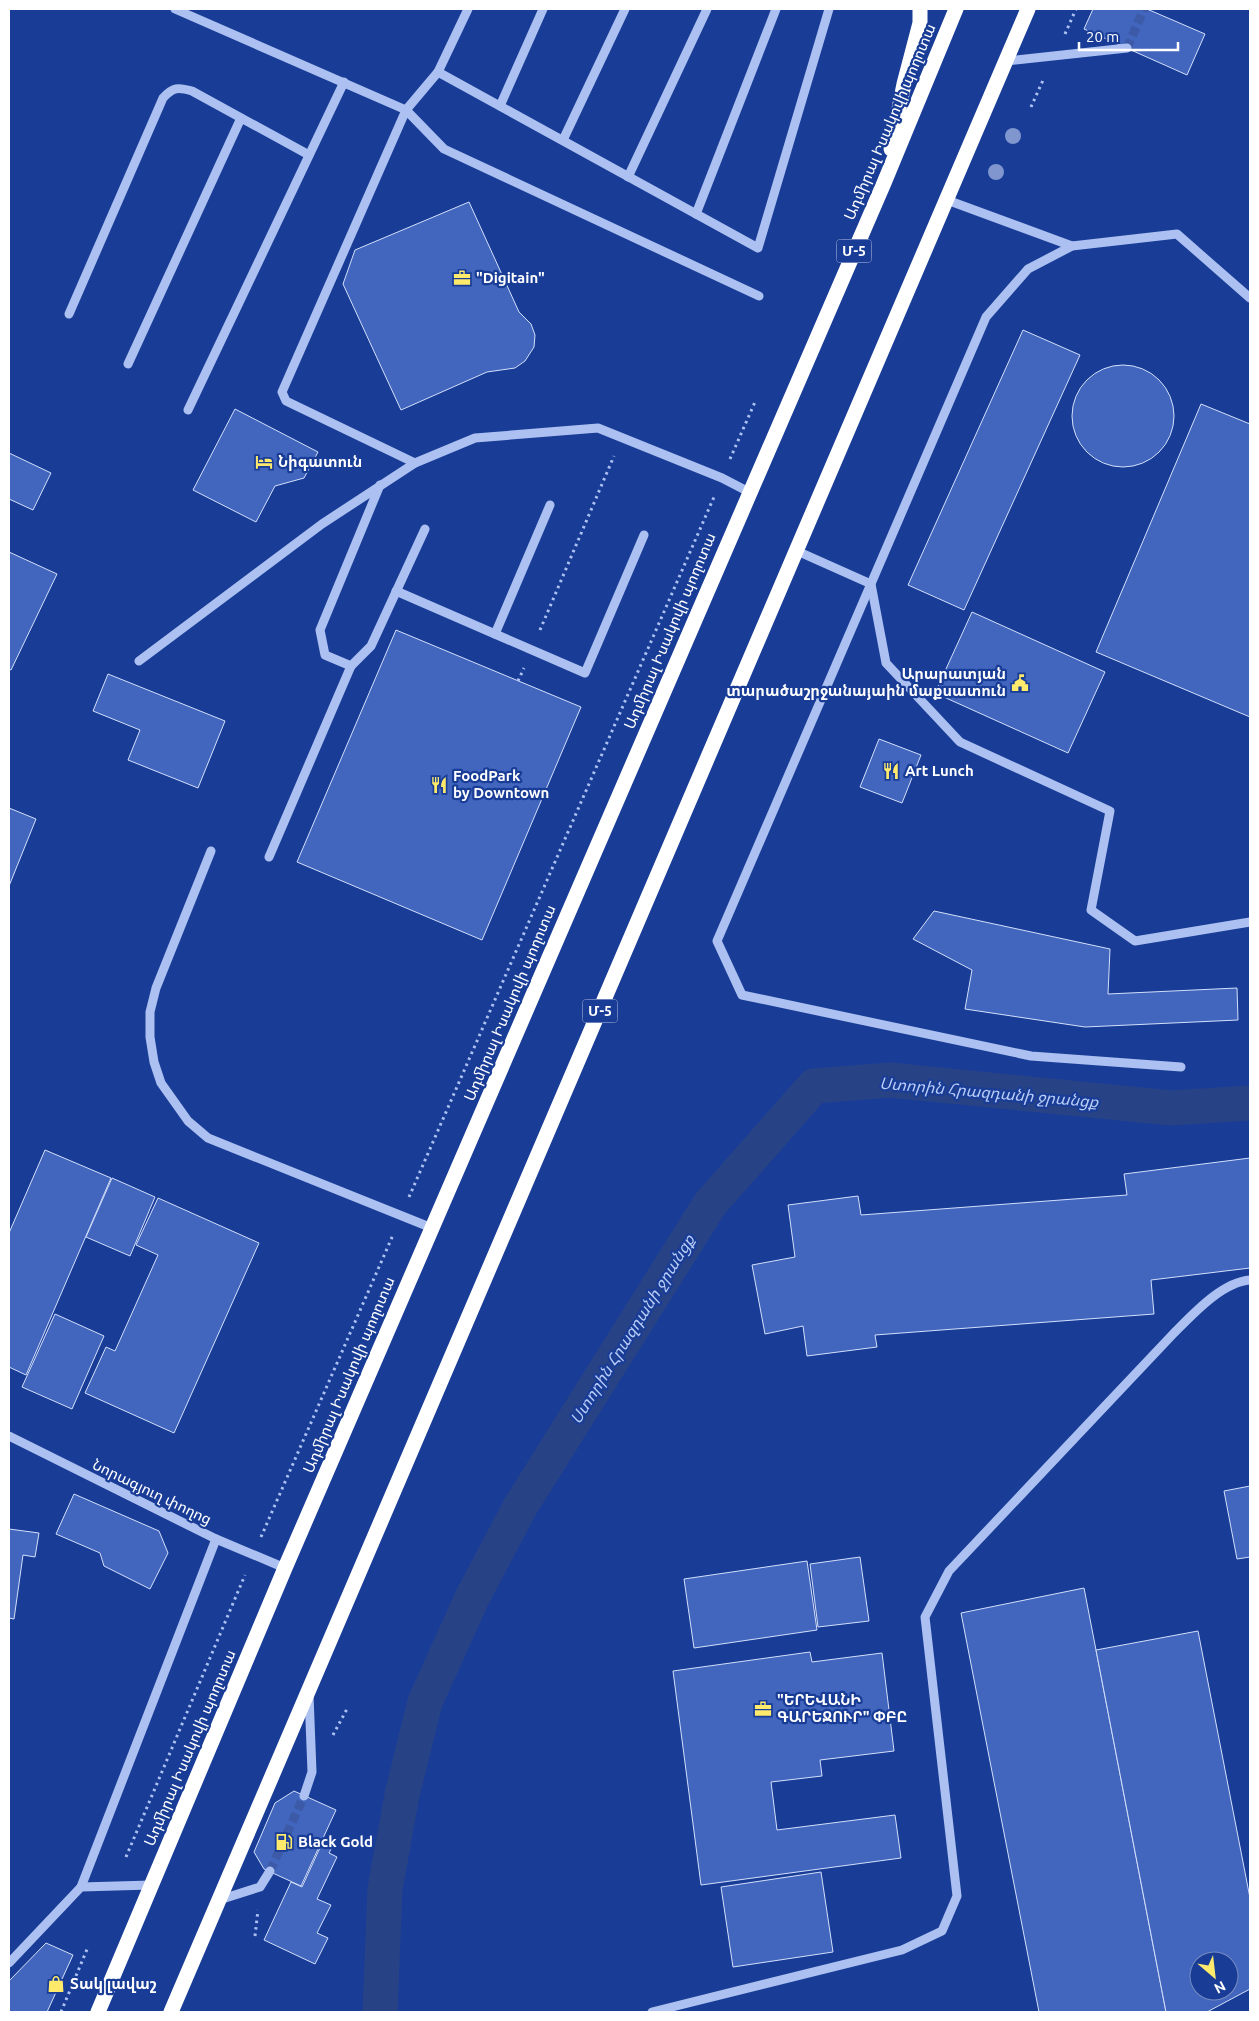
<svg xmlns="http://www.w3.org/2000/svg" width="1259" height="2021" font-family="Ubuntu,'Noto Sans Armenian',sans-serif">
  <rect width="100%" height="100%" fill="#193d97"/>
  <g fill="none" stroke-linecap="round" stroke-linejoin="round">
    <polyline stroke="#284286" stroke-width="35" points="380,2012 385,1889 402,1795 425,1702 472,1598 520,1507 710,1204 814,1086 890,1080 1171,1108 1250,1103"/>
  </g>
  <g fill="#4266be" stroke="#d3dffb" fill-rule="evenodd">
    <polygon points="1093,9 1147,9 1205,34 1187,75 1084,29"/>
    <polygon points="469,202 519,312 531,324 535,335 534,347 525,361 515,368 487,372 401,410 343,284 355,250"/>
    <polygon points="1023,330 1080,355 964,610 908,585"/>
    <circle cx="1123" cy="416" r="51"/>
    <polygon points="1201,404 1250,424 1250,717 1096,652"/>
    <polygon points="235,409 318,452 304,478 275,486 256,522 193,490"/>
    <polygon points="9,453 51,473 33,510 9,499"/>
    <polygon points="9,552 57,574 11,670 9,669"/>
    <polygon points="972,612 1105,672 1068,753 935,693"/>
    <polygon points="396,630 581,707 482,940 297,862"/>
    <polygon points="108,674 225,721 198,788 128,760 140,730 93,711"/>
    <polygon points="879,739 921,755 902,803 860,787"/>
    <polygon points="9,808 36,819 9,886"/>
    <polygon points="934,911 1110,949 1108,994 1237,988 1238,1020 1085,1027 965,1009 972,970 913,939"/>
    <polygon points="45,1150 111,1178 26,1375 9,1367 9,1233"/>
    <polygon points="1250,1158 1250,1268 1151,1280 1154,1314 875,1335 877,1347 807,1356 803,1326 765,1334 752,1265 795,1257 788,1205 858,1196 861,1215 1127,1195 1124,1174"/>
    <polygon points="112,1178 155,1197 130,1256 86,1237"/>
    <polygon points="158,1198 259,1243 174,1433 85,1393 106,1347 115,1351 158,1255 136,1245"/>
    <polygon points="55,1314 104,1336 72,1409 22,1387"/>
    <polygon points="1250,1486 1250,1557 1237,1559 1224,1491"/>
    <polygon points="74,1494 159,1531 168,1553 150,1589 104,1566 100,1553 56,1534"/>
    <polygon points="9,1529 39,1533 35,1557 23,1555 14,1619 9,1618"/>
    <polygon points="860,1557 869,1621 818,1627 810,1564"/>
    <polygon points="807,1561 817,1630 694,1648 684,1579"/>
    <polygon points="1084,1588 1096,1650 1166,2012 1039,2012 961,1613"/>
    <path d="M1198,1631L1250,1898V1989L1207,2012H1166L1096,1650ZM1199,1961H1229V1991H1199Z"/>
    <polygon points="810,1652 812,1662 882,1653 894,1751 820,1760 822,1776 771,1782 777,1830 895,1815 901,1858 701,1885 673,1671"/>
    <polygon points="294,1791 336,1810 301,1886 264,1869 254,1852 275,1803"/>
    <polygon points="324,1839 334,1843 329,1853 337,1857 317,1899 331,1905 317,1933 328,1938 315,1964 264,1940 291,1882 302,1887"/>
    <polygon points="821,1872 833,1952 733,1967 721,1887"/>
    <polygon points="46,1943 73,1955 47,2012 9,2012 9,1981"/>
  </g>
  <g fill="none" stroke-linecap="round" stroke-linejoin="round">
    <g stroke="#3c5aa7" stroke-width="9" stroke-dasharray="9 4.5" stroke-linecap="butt">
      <polyline points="1127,48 1144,9"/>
      <polyline points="270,1871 304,1796"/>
    </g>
    <g stroke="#acc1f1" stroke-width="3" stroke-dasharray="2.5 4" stroke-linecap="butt">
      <polyline points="1065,34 1076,9"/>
      <polyline points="1031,107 1044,78"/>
      <polyline points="730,459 755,402"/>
      <polyline points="540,630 614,456"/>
      <polyline points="518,681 524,668"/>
      <polyline points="409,1197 714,497"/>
      <polyline points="261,1537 393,1235"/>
      <polyline points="333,1735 347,1709"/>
      <polyline points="126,1857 245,1575"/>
      <polyline points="255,1936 258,1910"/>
      <polyline points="61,2012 88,1947"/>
    </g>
    <g stroke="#acc1f1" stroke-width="9">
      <polyline points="175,9 406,110 444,149 759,296"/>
      <polyline points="1006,61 1127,48"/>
      <polyline points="438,72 758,248 829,9"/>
      <polyline points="500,106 543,9"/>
      <polyline points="563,140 625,9"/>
      <polyline points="628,177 707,9"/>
      <polyline points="947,200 1072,246"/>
      <polyline points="696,214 776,9"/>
      <path d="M69,314L163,98C173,87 178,87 192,91L309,155"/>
      <polyline points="128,364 241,118"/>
      <polyline points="188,410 344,82"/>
      <polyline points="415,463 286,401 282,392 406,110 438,72 468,9"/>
      <polyline points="380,485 320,630 325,655 351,666 371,646 425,529"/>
      <polyline points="797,551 871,584 886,663 960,742 1110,811 1091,910 1135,941 1250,922"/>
      <polyline points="396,591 495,634 550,505"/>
      <polyline points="495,634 585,673 644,535"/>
      <polyline points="139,661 322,524 415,463 475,438 598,428 722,478 749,492"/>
      <polyline points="211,851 156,988 150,1012 150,1037 154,1062 161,1083 188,1121 208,1138 432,1228"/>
      <polyline points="269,857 351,666"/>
      <polyline points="1181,1067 1031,1056 742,995 717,941 986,317 1028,269 1072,246 1177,234 1250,298"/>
      <polyline points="9,1436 216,1539 285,1568"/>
      <polyline points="304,1796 312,1772 309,1695"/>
      <polyline points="81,1887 216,1539"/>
      <polyline points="219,1900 260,1887 270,1871"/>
      <polyline points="9,1963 81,1887 151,1885"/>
      <path d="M652,2012L902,1950L942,1931L957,1896L925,1617L949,1571L1174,1333C1193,1314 1222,1282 1250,1280"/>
    </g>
    <g stroke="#fff" stroke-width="15">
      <polyline points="891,149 904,84 920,23 920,9"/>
      <polyline points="98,2012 285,1568 884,183 956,9"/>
      <polyline points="171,2012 1028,9"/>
    </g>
  </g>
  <g fill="#7f96ce">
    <circle cx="1013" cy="136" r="8"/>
    <circle cx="996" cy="172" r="8"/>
  </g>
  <defs>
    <g id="office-bare" transform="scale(1.35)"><path d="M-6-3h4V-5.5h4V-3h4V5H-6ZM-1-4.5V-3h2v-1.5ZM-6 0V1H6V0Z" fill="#ffea6b" stroke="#193d97" stroke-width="2.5" paint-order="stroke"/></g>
    <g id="hotel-bare" transform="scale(1.35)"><path d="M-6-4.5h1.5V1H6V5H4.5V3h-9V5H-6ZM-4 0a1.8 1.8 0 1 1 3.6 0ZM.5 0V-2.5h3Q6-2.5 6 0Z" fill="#ffea6b" stroke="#193d97" stroke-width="2.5" paint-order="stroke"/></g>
    <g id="civic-bare" transform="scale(1.35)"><path d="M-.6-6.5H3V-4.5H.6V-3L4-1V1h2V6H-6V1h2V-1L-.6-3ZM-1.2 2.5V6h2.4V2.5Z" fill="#ffea6b" stroke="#193d97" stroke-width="2.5" paint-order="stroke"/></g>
    <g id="restaurant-bare" transform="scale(1.35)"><path d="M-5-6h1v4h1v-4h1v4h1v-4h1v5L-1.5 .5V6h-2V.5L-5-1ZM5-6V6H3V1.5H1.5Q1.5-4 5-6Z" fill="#ffea6b" stroke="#193d97" stroke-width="2.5" paint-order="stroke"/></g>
    <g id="fuel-bare" transform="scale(1.35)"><path d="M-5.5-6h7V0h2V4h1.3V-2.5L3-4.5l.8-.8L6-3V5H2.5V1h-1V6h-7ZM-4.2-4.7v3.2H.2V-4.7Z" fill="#ffea6b" stroke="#193d97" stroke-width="2.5" paint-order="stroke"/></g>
    <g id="shop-bare" transform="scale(1.35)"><path d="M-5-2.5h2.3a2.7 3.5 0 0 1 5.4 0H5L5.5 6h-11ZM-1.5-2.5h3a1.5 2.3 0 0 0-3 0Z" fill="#ffea6b" stroke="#193d97" stroke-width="2.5" paint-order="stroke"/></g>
  </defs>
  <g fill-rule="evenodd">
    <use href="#office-bare" x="462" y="278"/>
    <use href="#hotel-bare" x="264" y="462"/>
    <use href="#civic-bare" x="1020" y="683"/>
    <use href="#restaurant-bare" x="891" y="771"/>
    <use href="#restaurant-bare" x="439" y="785"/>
    <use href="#office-bare" x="763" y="1709"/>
    <use href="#fuel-bare" x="284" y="1842"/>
    <use href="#shop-bare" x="56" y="1984"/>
  </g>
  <g text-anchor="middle" stroke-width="4.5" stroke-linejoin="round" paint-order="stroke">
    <g fill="#193d97" stroke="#bac5e0" stroke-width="1">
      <rect x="836.5" y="239.5" width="35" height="23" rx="4"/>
      <rect x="582.5" y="999.5" width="35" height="23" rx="4"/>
    </g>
    <g font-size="14" font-weight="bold" fill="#fff">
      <text x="854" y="256">Մ-5</text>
      <text x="600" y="1016">Մ-5</text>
    </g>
    <g font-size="15" fill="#fff" stroke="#193d97">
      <text transform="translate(890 122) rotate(-67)" y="5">Ադմիրալ Իսակովի պողոտա</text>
      <text transform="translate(670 631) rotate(-67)" y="5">Ադմիրալ Իսակովի պողոտա</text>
      <text transform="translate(510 1003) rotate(-67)" y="5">Ադմիրալ Իսակովի պողոտա</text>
      <text transform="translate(349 1375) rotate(-67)" y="5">Ադմիրալ Իսակովի պողոտա</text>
      <text transform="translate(152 1492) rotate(26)" y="5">Նորագյուղ փողոց</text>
      <text transform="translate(190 1748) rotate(-67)" y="5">Ադմիրալ Իսակովի պողոտա</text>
    </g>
    <g font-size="15" font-weight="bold" fill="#fff" stroke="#193d97" text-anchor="start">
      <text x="476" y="283">"Digitain"</text>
      <text x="278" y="467">Նիգատուն</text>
      <text x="1006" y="679" text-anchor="end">Արարատյան<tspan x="1006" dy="17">տարածաշրջանայաին մաքսատուն</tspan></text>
      <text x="905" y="776">Art Lunch</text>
      <text x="453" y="781">FoodPark<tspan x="453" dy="17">by Downtown</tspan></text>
      <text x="777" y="1705">"ԵՐԵՎԱՆԻ<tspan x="777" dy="17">ԳԱՐԵՋՈՒՐ" ՓԲԸ</tspan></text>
      <text x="298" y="1847">Black Gold</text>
      <text x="70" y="1989">Տակ լավաշ</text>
    </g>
    <g font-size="16" font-style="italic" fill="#b8ccf7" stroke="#193d97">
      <text transform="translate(989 1092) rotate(5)" y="6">Ստորին Հրազդանի ջրանցք</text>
      <text transform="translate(632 1329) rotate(-58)" y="6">Ստորին Հրազդանի ջրանցք</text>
    </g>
  </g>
  <rect width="1259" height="2021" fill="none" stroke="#ffffff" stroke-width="20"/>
  <g transform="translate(1214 1976) rotate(152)"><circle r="24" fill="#193d97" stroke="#758bc1"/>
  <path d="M0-4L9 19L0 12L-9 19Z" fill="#ffea6b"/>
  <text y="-8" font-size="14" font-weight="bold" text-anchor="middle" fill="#ffffff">N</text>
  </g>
  <path d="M1079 42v8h99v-8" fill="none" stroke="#ffffff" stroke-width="2.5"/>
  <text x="1086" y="42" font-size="15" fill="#ffffff" stroke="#193d97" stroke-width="4" paint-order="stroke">20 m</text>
</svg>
